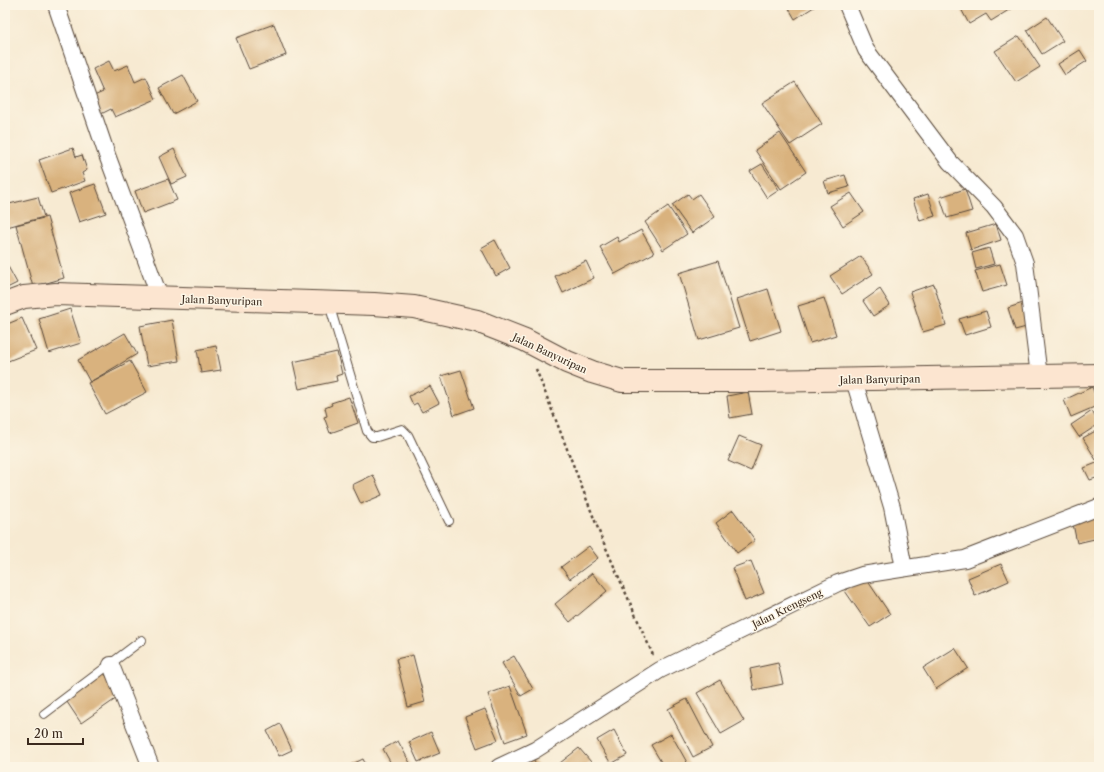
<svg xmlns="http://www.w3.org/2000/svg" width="1104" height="772" font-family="'Libre Caslon Text',serif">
  <rect width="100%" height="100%" fill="#fcf5e5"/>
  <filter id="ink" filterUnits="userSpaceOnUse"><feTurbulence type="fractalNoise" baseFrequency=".025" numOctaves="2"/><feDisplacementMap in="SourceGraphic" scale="8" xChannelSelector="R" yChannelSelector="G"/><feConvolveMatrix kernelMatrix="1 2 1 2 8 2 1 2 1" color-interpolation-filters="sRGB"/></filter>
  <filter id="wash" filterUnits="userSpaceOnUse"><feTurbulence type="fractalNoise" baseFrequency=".012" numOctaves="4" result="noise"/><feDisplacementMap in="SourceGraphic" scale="16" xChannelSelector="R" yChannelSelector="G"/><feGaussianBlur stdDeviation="0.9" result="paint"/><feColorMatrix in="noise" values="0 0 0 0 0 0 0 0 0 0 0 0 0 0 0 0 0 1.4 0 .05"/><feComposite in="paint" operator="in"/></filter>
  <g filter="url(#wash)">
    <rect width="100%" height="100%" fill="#f7ead2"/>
    <g id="blocks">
      <g fill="#d9b27e">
        <polygon points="787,5 817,5 795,19"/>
        <polygon points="959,5 1011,5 1012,8 991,21 986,14 969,24"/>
        <polygon points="1047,17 1063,41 1042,54 1027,30"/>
        <polygon points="274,24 286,55 249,69 236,38"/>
        <polygon points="1019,36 1040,67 1016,82 995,51"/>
        <polygon points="1080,50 1087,61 1065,75 1058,64"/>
        <polygon points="109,61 114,71 128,65 135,82 146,77 156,99 115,117 111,109 101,114 94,96 103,92 93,69"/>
        <polygon points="183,75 197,101 173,114 159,88"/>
        <polygon points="795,82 822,124 790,145 762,103"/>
        <polygon points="780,133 806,172 781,189 755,150"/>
        <polygon points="73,148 76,157 82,155 87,170 82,173 85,181 51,193 39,160"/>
        <polygon points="174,149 187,177 171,184 159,157"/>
        <polygon points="762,164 779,190 767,198 750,171"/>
        <polygon points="845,175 849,187 828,193 824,181"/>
        <polygon points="168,179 177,200 143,213 135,191"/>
        <polygon points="95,184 106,213 79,222 69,193"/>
        <polygon points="965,189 972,211 947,218 940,197"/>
        <polygon points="851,193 864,212 843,226 830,206"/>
        <polygon points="688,194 692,199 699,194 715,217 692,233 672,205"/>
        <polygon points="928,194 935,216 920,221 913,199"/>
        <polygon points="38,197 44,217 7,227 5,205"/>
        <polygon points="668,206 687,234 663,250 645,222"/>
        <polygon points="47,217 64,278 33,287 16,225"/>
        <polygon points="996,224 1001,240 971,250 966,233"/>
        <polygon points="641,230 654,253 615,274 600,247 617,237 619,242"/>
        <polygon points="495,240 510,268 496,276 481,248"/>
        <polygon points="989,248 994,264 976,269 972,253"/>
        <polygon points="861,256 873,274 842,294 830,276"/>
        <polygon points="5,261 17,283 5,289"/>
        <polygon points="586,261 594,278 563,293 555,276"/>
        <polygon points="718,261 739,328 699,340 679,273"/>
        <polygon points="1000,264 1007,285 982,292 975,271"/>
        <polygon points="934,284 946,325 923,332 910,292"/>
        <polygon points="768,289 781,331 750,341 737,299"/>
        <polygon points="880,289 890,305 873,316 863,301"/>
        <polygon points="824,298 836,335 810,343 798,306"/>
        <polygon points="1023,303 1030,326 1015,330 1008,308"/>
        <polygon points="70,309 81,343 49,353 39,319"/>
        <polygon points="986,311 991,327 965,335 959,319"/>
        <polygon points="22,318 36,350 8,361 5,353 5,325"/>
        <polygon points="172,320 179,361 147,366 140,326"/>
        <polygon points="125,333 137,354 90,382 78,360"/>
        <polygon points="216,346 221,370 201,373 197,350"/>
        <polygon points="337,352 342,374 336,376 337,381 299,389 293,362"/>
        <polygon points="130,361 147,392 105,414 88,383"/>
        <polygon points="461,370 474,408 454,415 441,376"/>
        <polygon points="430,386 439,403 422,412 417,403 413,405 409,396"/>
        <polygon points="1092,387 1099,405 1071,417 1064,400"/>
        <polygon points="748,392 752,414 730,418 727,396"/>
        <polygon points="349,397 358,423 330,433 324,417 327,416 325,408 332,405 331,403"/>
        <polygon points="1092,411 1099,424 1079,437 1071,425"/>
        <polygon points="1099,429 1099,458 1096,460 1083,438"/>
        <polygon points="739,436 761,445 751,471 728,461"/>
        <polygon points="1099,462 1099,477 1090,480 1084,468"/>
        <polygon points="373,475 382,495 361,504 352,485"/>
        <polygon points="733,510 755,540 737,553 716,523"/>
        <polygon points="1097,514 1099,538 1077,543 1072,519"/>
        <polygon points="589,546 598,558 570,579 561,567"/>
        <polygon points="751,561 764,593 745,601 732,568"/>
        <polygon points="1001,564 1009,581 975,596 968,578"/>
        <polygon points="592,573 607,591 570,622 555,604"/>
        <polygon points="865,577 890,614 870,627 845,591"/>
        <polygon points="955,648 968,668 936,689 923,668"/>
        <polygon points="413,655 425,702 408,707 396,659"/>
        <polygon points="514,656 533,689 521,696 502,663"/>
        <polygon points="778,663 783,684 754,690 750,669"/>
        <polygon points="104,673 120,696 81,723 65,699"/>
        <polygon points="720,680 744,721 721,734 697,693"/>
        <polygon points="510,686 527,734 505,742 488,694"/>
        <polygon points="687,699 712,747 693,757 668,709"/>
        <polygon points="485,709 498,740 477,748 465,717"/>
        <polygon points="280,724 292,750 279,756 267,731"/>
        <polygon points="614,730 627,755 611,764 597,740"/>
        <polygon points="431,732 440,753 418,762 409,742"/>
        <polygon points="671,734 689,766 688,767 664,767 651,745"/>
        <polygon points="398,741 410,763 404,767 393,767 383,749"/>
        <polygon points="579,748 591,762 585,767 563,767 560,763"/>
        <polygon points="532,757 538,767 515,767"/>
        <polygon points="363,759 367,767 346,767"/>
      </g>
    </g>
  </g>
  <g filter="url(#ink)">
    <use href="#blocks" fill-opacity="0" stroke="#574739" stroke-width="1"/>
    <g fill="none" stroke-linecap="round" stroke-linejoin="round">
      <g stroke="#574739" stroke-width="10">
        <g id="lane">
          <polyline points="329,304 367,431 372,437 377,437 402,429 408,435 449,521"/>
          <polyline points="44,714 142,640"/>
        </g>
      </g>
      <g stroke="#574739" stroke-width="18">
        <g id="street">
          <polyline points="56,5 107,155 160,298"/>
          <polyline points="847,5 866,50 950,162 994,207 1015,235 1025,263 1039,376"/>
          <polyline points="854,380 892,507 904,568"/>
          <polyline points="111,665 151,767"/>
          <polyline points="499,767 535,750 660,670 838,583 862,575 965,559 1099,507"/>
        </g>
      </g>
      <g stroke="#574739" stroke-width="24">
        <polyline id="secondary" points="5,304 24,297 56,294 374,304 414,307 477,321 525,340 567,362 592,372 622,381 763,381 1099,375"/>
      </g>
      <g stroke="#574739" stroke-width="2.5" stroke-dasharray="3 3" stroke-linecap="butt">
        <polyline points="5,42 7,48"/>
        <polyline points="536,369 602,539 653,655"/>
      </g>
      <use href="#lane" stroke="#fff" stroke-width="8"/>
      <use href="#street" stroke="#fff" stroke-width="16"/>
      <use href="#secondary" stroke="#fce5d0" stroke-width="22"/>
    </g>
  </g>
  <g text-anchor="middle" stroke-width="3" stroke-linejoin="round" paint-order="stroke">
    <g font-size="10" fill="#3b2a1e" stroke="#fcf5e5">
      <text transform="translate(222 300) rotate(2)" y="4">Jalan Banyuripan</text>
      <text transform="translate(550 353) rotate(25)" y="4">Jalan Banyuripan</text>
      <text transform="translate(880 379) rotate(-1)" y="4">Jalan Banyuripan</text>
      <text transform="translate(787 608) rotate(-26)" y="4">Jalan Krengseng</text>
    </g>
  </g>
  <rect width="1104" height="772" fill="none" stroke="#fcf5e5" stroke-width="20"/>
  <path d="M28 738v6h55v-6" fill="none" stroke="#3b2a1e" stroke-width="2"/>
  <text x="34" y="738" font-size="12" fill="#3b2a1e" stroke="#fcf5e5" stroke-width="3" paint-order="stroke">20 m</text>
</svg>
